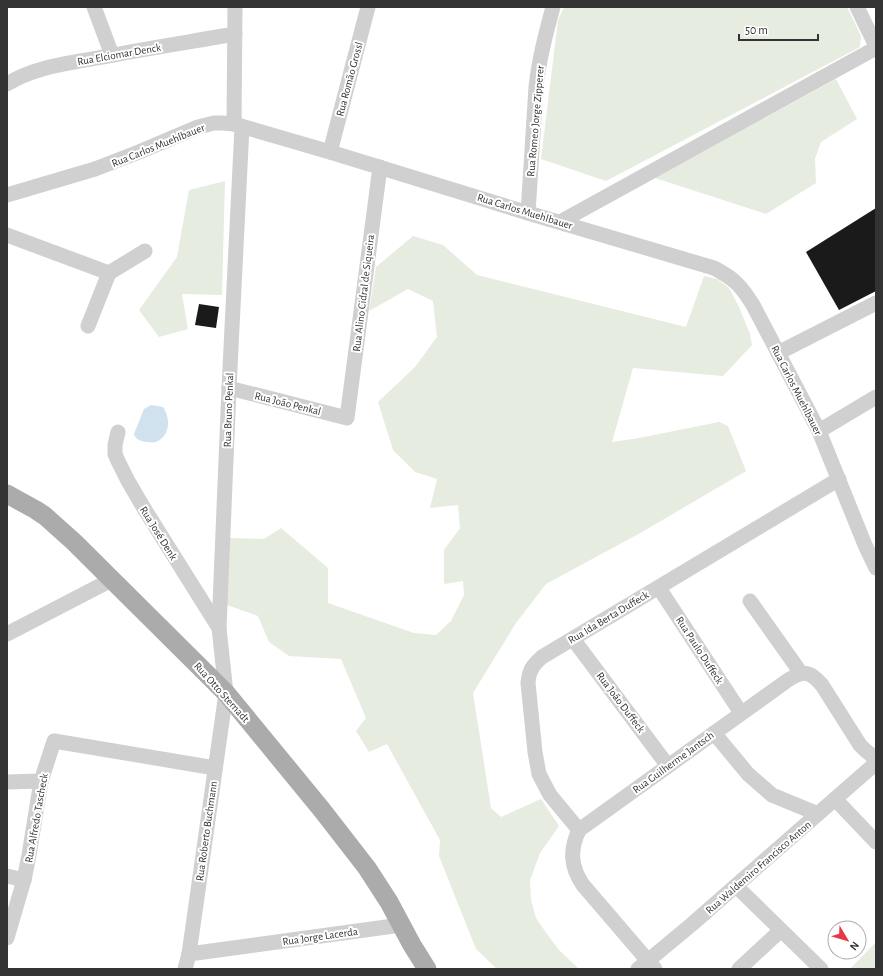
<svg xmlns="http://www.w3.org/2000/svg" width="883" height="976" font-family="'Alegreya Sans',sans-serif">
  <rect width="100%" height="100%" fill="#fff"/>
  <g fill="#e6ecdf">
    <polygon points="564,7 847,7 861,36 860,47 606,181 541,159 558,20"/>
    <polygon points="836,79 857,119 821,142 815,159 816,183 766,214 655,178"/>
    <polygon points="225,181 222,295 182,294 188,329 159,337 139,310 177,257 189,190"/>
    <polygon points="413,236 443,245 477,275 686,327 704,276 717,279 729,288 739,307 750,334 752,345 723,376 633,368 612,442 639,438 719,422 728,426 746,471 642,532 546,584 516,623 473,693 491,808 501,817 541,799 559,826 540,853 530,880 531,900 536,918 547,934 559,950 579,969 497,969 476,949 439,856 440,840 387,744 369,752 356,731 366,718 341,659 289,656 269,642 258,616 227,605 230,538 264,539 281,528 328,568 328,603 414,633 436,635 451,621 464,595 463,581 444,584 444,550 460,528 458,505 430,508 437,479 415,472 393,450 378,402 415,367 437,337 433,301 408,289 369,311 376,267"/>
    <polygon points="876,942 876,969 850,969"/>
  </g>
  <path fill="#cfe2ee" d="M151,405L163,407C171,419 170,436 156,442C153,443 149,442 146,442C141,441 136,440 134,434L144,409Z"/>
  <g fill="#1a1a1a">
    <polygon points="876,208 876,291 839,310 806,252"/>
    <polygon points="199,304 219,307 216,328 195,325"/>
  </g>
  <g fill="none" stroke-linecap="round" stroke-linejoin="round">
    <g stroke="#d0d0d0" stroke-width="15">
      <polyline points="94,7 112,55"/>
      <polyline points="857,7 876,46"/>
      <path d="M7,84C34,67 66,64 97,58C143,49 189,42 235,34"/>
      <polyline points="234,124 235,7"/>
      <polyline points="330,152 368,7"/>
      <path d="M7,195L95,169L139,152L198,127L214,123H222L234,124L330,152L528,213L714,268C735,279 741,286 753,305L819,431L865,545L876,568"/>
      <path d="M528,213L536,87C539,59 546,33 553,7"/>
      <polyline points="560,222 876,48"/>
      <polyline points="7,235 109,273"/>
      <polyline points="88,326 109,273 145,251"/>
      <polyline points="778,353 876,303"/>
      <polyline points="229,388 347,418 380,167"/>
      <polyline points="819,431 876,397"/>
      <polyline points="118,432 115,445 115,454 118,461 128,481 145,510 219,628"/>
      <polyline points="659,588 741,713"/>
      <polyline points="750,601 801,673"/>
      <polyline points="7,634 113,579"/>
      <polyline points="573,639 668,766"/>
      <polyline points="714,733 748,774 772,795 818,814"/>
      <polyline points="7,782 41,781"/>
      <polyline points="835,799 876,842"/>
      <path d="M579,830L550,795L539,774L535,752L528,683C529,670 533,665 542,657L839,479"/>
      <polyline points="7,876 24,880"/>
      <polyline points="736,886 821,969"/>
      <polyline points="7,938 24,880 29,855 41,781 54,741 215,768"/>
      <polyline points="189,954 401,925"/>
      <polyline points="185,969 189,954 226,693 219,628 229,388 242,127"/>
      <polyline points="638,969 691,925 876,763"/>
      <path d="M655,969L583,885C570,866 570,849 579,830L788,680C804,670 810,671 822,685L860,745L865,750L876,759"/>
      <polyline points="739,969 781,930"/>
    </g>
    <polyline stroke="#ababab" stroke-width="19" points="7,494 36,510 45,516 74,542 226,693 322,810 367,868 389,902 412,945 427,969"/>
  </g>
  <g text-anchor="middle" stroke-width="4" stroke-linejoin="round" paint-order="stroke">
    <g font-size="11" fill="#333" stroke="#fff">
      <text transform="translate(119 54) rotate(-10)" y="4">Rua Elciomar Denck</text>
      <text transform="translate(349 79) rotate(-75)" y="4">Rua Romão Grossl</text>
      <text transform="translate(535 121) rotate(-85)" y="4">Rua Romeo Jorge Zipperer</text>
      <text transform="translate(158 145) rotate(-22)" y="4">Rua Carlos Muehlbauer</text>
      <text transform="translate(525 211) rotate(17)" y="4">Rua Carlos Muehlbauer</text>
      <text transform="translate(363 293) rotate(-83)" y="4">Rua Alino Cidral de Siqueira</text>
      <text transform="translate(797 390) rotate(63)" y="4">Rua Carlos Muehlbauer</text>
      <text transform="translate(288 403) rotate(14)" y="4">Rua João Penkal</text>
      <text transform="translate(228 410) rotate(-88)" y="4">Rua Bruno Penkal</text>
      <text transform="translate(159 533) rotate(58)" y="4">Rua José Denk</text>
      <text transform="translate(608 617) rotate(-31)" y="4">Rua Ida Berta Duffeck</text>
      <text transform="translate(700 650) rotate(57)" y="4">Rua Paulo Duffeck</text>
      <text transform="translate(222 692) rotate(48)" y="4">Rua Otto Sternadt</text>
      <text transform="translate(621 702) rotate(53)" y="4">Rua João Duffeck</text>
      <text transform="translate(673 762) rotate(-36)" y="4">Rua Guilherme Jantsch</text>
      <text transform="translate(36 818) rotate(-80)" y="4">Rua Alfredo Tascheck</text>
      <text transform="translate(206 831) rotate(-82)" y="4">Rua Roberto Buchmann</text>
      <text transform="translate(758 867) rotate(-41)" y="4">Rua Waldemiro Francisco Anton</text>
      <text transform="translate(320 936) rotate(-8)" y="4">Rua Jorge Lacerda</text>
    </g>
  </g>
  <rect width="883" height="976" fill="none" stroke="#333333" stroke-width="16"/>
  <g transform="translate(847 940) rotate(128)"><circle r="19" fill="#ffffff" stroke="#adadad"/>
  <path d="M0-3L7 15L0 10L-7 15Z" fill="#e63946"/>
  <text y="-6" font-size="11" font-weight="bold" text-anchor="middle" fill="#333333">N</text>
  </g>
  <path d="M739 34v6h79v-6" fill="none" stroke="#333333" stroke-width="2"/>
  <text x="745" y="34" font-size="12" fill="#333333" stroke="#ffffff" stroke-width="3" paint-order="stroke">50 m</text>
</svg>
